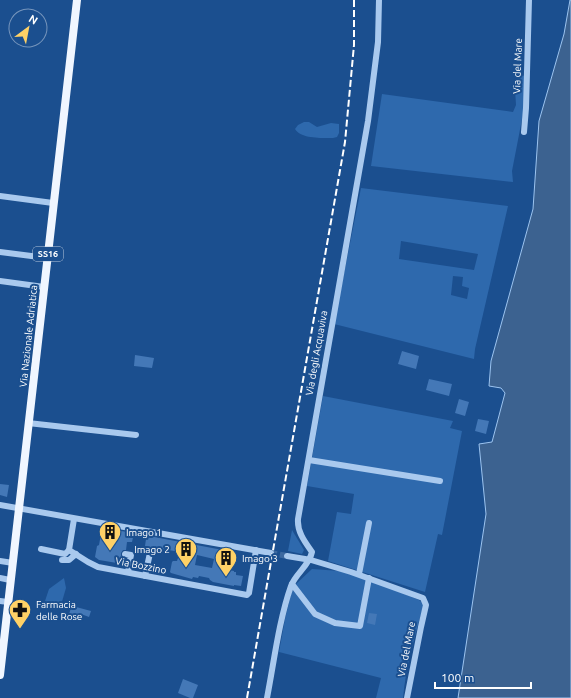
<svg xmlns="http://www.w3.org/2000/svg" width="571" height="698" font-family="Ubuntu,sans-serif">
  <rect width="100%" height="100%" fill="#1b4f8f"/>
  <g fill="#2e69ad" fill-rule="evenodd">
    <polygon points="518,75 526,76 523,114 512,171 513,182 371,166 382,94 513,112 516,105 515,89"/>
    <path d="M304,122H309L317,127L331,123L339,124V133L337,137L333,138C322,138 301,139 295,129L298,125Z"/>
    <path d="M361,188L508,206L475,349L474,359L334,324ZM401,241L478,254L474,270L399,259ZM453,276L463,277L462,286L469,288L467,299L451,295Z"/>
    <polygon points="323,396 453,421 450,428 462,431 442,535 438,534 425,592 328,561 337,512 351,514 354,494 307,486"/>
    <polygon points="292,530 304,550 302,554 288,551"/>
    <path d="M312,569L340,571L369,579L419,600L424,604C415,635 406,666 403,698H376L381,678L279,652L285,619L292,590L296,591V584Z"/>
    <polygon points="64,578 66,588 61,605 45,601 49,589"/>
  </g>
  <polygon fill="#3c6290" stroke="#9cc4f0" points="570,0 571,0 571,698 458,698 486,514 479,444 492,442 505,393 501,388 489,386 491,361 533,209 539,121 564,34"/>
  <g fill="#4478b7" fill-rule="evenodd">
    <polygon points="402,351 419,356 416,369 398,364"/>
    <polygon points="135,355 154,358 152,368 134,366"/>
    <polygon points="429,379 452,384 449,396 426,390"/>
    <polygon points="459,399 469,402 465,416 455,413"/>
    <polygon points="478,419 489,421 486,434 475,431"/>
    <polygon points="0,484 9,485 7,497 0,495"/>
    <polygon points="102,528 134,533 132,542 127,542 126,550 123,550 121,553 121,556 124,558 123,563 117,561 117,563 99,560 95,557 97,546 99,545"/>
    <path d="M149,536L228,551L224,569L234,571V572H236V575L243,576L241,586L234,585V586L213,582L210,580L209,578L199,576L198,578L193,577L192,579L171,573L170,572L172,562L173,561H177L180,552L145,546L146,539L148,540ZM197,555L214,559L212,568L195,565Z"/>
    <polygon points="76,607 91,611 89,617 81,614 80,619 68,617 71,608 75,609"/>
    <polygon points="369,613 377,614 375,625 367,623"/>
    <polygon points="183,679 198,685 193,698 190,698 178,693"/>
  </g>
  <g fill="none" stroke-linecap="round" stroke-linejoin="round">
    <polyline stroke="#3d69a0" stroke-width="6" stroke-dasharray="6 3" stroke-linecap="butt" points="271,553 287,556"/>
    <g stroke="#a9c9ee" stroke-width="6">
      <polyline points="524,132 526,108 529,0"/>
      <polyline points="0,196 53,203"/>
      <polyline points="0,252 47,258"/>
      <polyline points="0,281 44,287"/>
      <polyline points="28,423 136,435"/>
      <polyline points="309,460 440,481"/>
      <polyline points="0,505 271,553"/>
      <polyline points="74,519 69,550 88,562 98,567 247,595 249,593 256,550"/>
      <polyline points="41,549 65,554 69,550"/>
      <polyline points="125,554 131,555 128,572"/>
      <polyline points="287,556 311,560 351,572 423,598 426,605 421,627 407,698"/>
      <polyline points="62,560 69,560 76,554"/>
      <polyline points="0,561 13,563"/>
      <polyline points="359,574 369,523"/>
      <polyline points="145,576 150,553"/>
      <polyline points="0,578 10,580"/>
      <polyline points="292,584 315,614 335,623 360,626 369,578"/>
      <polyline points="0,601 8,602"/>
      <path d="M267,698C274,662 279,620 291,586C296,573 309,566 312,552C305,542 297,532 298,519L368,121L378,42L379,0"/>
    </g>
    <polyline stroke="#f0f6ff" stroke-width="8" points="0,675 77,0"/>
    <polyline stroke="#fff" stroke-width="2" stroke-dasharray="7 3" stroke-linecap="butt" points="247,698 345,142 354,45 354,0"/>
  </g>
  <defs>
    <g id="building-pin" transform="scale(1.15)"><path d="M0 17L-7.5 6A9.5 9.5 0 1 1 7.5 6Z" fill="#ffd166" stroke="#1b4f8f"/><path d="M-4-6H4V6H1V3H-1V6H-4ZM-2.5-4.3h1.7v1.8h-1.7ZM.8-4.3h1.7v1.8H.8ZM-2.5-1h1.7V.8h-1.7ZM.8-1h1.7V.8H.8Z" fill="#111"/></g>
    <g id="pharmacy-pin" transform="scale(1.15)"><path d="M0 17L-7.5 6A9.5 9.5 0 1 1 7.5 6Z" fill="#ffd166" stroke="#1b4f8f"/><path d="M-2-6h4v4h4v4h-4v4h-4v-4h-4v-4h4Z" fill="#111"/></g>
  </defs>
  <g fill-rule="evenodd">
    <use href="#building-pin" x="110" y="532"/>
    <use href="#building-pin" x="186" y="549"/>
    <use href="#building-pin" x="226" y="558"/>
    <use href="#pharmacy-pin" x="20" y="610"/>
  </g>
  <g text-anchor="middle" stroke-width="4" stroke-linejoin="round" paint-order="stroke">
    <rect fill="#1b4f8f" stroke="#bbcadd" stroke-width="1" x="33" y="247" width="30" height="14" rx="3"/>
    <g font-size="9" font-weight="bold" fill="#fff">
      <text x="48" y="257">SS16</text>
    </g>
    <g font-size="10" fill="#fff" stroke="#1b4f8f">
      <text transform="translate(517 66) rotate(-88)" y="4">Via del Mare</text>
      <text transform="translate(28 336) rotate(-84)" y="4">Via Nazionale Adriatica</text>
      <text transform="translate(316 353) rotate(-80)" y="4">Via degli Acquaviva</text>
      <text transform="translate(141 565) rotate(11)" y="4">Via Bozzino</text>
      <text transform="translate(406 649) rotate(-79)" y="4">Via del Mare</text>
    </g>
    <g font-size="10" fill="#fff" stroke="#1b4f8f" text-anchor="start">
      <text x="126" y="536">Imago 1</text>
      <text x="170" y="553" text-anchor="end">Imago 2</text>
      <text x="242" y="562">Imago 3</text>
      <text x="36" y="608">Farmacia<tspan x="36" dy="12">delle Rose</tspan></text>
    </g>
  </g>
  <g transform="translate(28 28) rotate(32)"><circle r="19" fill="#1b4f8f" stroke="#7695bc"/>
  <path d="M0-3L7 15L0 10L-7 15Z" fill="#ffd166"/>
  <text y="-6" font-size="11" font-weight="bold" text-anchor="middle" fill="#ffffff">N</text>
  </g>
  <path d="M435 682v6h96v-6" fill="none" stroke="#ffffff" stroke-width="2"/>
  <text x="441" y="682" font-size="12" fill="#ffffff" stroke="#1b4f8f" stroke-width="3" paint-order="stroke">100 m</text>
</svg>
